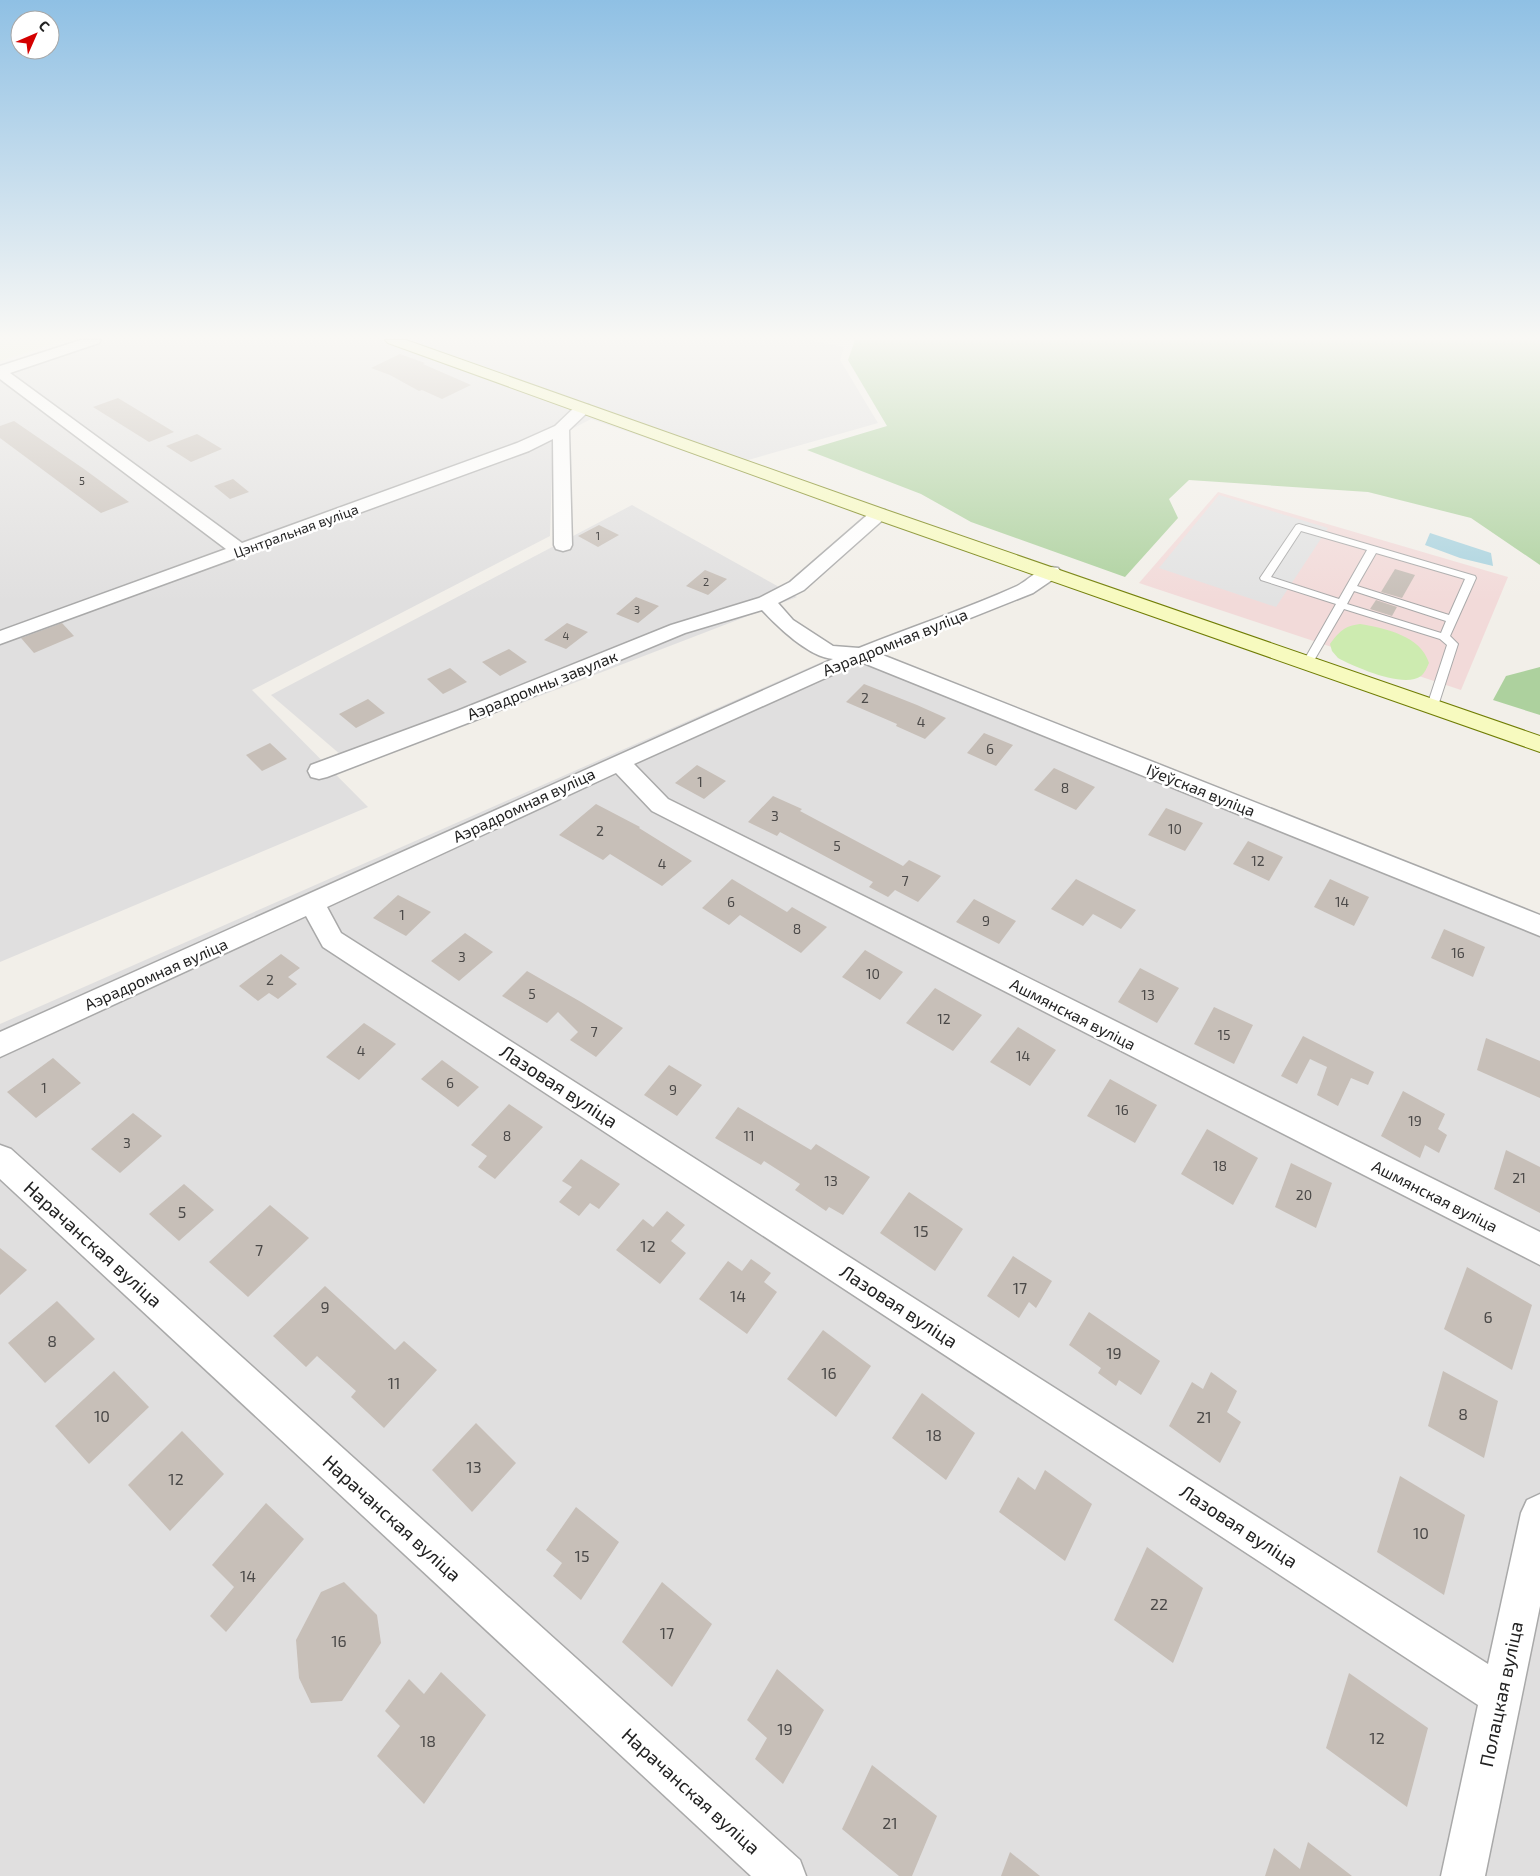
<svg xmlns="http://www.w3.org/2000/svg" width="1540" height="1876" font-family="'Exo 2',sans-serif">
  <rect width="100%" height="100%" fill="#f2efe9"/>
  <g fill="#e0dfdf">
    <polygon points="75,340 810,340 844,347 840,360 878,423 727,466 591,419 553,439 550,536 252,690 368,807 0,962 0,364"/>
    <polygon points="632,505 797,597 355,767 271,695"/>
    <polygon points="858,646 1540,931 1540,1876 0,1876 0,1024"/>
  </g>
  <polygon fill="#f2dad9" points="1218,492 1508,577 1461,690 1139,583"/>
  <polygon fill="#eef0d5" points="0,340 65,340 0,361"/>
  <path fill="#cdebb0" d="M1360,624C1385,628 1421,636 1429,663C1427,667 1425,673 1421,676C1404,689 1355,667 1338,658L1332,651L1330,644C1339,632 1344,626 1360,624Z"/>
  <g fill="#add19e">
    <polygon points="855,340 1540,340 1540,565 1471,518 1368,492 1189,480 1169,499 1178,518 1125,577 971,522 921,494 807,450 887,426 848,360"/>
    <polygon points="1540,667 1540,715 1493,700 1506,676"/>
  </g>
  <polygon fill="#e2e2e2" points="1219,495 1328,528 1276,607 1159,568"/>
  <polygon fill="#aad3df" points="1430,533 1491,553 1493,566 1460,558 1425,545"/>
  <g fill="#c7bfb8">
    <polygon points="400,354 425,363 423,364 471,385 442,399 422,390 419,391 390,375 371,368"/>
    <polygon points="118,398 174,432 149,442 93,407"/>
    <polygon points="14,421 84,469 129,502 101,513 0,438 0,426"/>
    <polygon points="197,434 222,449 191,462 166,446"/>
    <polygon points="233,479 249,492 230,499 214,486"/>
    <polygon points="599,525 619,535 598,547 578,536"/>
    <polygon points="1395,569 1415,575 1402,598 1381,592"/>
    <polygon points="705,570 727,579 708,595 686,586"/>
    <polygon points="636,597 659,606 638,623 616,614"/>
    <polygon points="1376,600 1397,607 1392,616 1370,609"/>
    <polygon points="62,623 74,636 34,653 21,638"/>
    <polygon points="567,623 588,632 566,649 544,640"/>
    <polygon points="509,649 527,662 500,676 482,662"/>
    <polygon points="450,668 467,682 443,694 427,679"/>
    <polygon points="864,684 917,705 946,718 925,739 896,726 897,724 846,702"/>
    <polygon points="368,699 385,713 356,728 339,714"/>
    <polygon points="984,733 1013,745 996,766 967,753"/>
    <polygon points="270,743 287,759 262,771 246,755"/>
    <polygon points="697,765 726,781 704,799 675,783"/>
    <polygon points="1054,768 1095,787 1076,810 1034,790"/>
    <polygon points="773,796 802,809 800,811 903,866 909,860 941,876 918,902 895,890 888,897 869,887 873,882 780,832 777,836 748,822"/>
    <polygon points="596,804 640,827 639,828 692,861 662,886 610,854 603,860 559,835"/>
    <polygon points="1166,808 1203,823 1185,851 1148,835"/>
    <polygon points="1248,841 1283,857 1269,881 1233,864"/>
    <polygon points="732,879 787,912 792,907 827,927 801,953 740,915 729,925 702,908"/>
    <polygon points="1076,879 1136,910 1121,929 1093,914 1083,926 1051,909"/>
    <polygon points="1330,879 1369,897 1354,926 1314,907"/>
    <polygon points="398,895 431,912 406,936 373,918"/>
    <polygon points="974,899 1016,921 999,944 956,922"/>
    <polygon points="1444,929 1485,947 1473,977 1431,958"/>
    <polygon points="465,933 493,952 459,981 431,961"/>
    <polygon points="865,950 903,972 880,1000 842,977"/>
    <polygon points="281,954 300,968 288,977 297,984 278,999 269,993 258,1001 239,986"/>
    <polygon points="1140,968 1179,988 1157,1023 1118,1002"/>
    <polygon points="527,971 581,1002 623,1028 596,1057 570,1040 578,1032 558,1012 547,1023 502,996"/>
    <polygon points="935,988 982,1015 953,1051 906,1023"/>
    <polygon points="1214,1007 1253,1025 1234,1064 1194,1044"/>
    <polygon points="364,1023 396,1044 359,1080 326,1057"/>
    <polygon points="1018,1027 1056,1050 1030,1086 990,1062"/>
    <polygon points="1303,1036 1374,1072 1368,1085 1351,1078 1338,1106 1317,1095 1327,1067 1310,1059 1297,1084 1281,1076"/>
    <polygon points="1486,1038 1540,1061 1540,1098 1477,1070"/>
    <polygon points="53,1058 81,1083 36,1118 7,1092"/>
    <polygon points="442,1060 479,1087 458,1107 421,1079"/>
    <polygon points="669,1065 702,1085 677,1116 644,1095"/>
    <polygon points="1110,1079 1157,1105 1135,1143 1087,1116"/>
    <polygon points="1403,1091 1445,1114 1438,1129 1447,1135 1439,1153 1425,1145 1420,1158 1381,1136"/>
    <polygon points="509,1104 543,1127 495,1179 478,1167 487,1156 471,1145"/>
    <polygon points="738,1107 811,1150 816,1144 870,1177 843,1215 829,1207 826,1211 795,1190 800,1184 764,1161 761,1165 715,1138"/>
    <polygon points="133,1113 162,1136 120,1173 91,1149"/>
    <polygon points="1207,1129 1258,1158 1233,1205 1181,1174"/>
    <polygon points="1506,1150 1540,1167 1540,1213 1494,1189"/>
    <polygon points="581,1159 620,1184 599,1209 590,1203 579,1216 559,1202 572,1187 562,1181"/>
    <polygon points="1291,1163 1332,1183 1316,1228 1275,1207"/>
    <polygon points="184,1184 214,1210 179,1241 149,1214"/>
    <polygon points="909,1192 963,1229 935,1271 880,1233"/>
    <polygon points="270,1205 309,1238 248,1297 209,1262"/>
    <polygon points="667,1211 685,1225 671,1241 686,1253 660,1284 616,1250 643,1219 653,1227"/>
    <polygon points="0,1248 27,1270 0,1295"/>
    <polygon points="1013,1256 1052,1281 1036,1308 1029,1302 1019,1318 987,1296"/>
    <polygon points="751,1259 771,1273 764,1282 777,1292 747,1334 699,1299 728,1261 742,1271"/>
    <polygon points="1467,1267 1532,1305 1512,1370 1444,1329"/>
    <polygon points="325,1286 395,1350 404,1341 437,1370 384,1428 351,1397 356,1391 317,1356 306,1367 273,1336"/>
    <polygon points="57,1301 95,1339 45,1383 8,1343"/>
    <polygon points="1089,1312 1160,1361 1141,1395 1119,1380 1116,1386 1098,1373 1101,1368 1069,1345"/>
    <polygon points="823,1330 871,1366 836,1417 787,1379"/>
    <polygon points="114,1371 149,1407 89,1464 55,1426"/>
    <polygon points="1443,1371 1498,1401 1484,1458 1428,1426"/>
    <polygon points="1211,1372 1237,1391 1227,1412 1241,1422 1220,1463 1169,1426 1192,1382 1203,1389"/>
    <polygon points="922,1393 975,1433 946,1480 892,1438"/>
    <polygon points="476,1423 516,1463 472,1512 432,1470"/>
    <polygon points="182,1431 224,1474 170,1531 128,1485"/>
    <polygon points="1045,1470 1092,1504 1065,1561 999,1512 1018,1477 1035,1490"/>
    <polygon points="1400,1476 1465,1515 1444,1595 1377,1552"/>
    <polygon points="266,1503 304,1539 226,1632 210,1616 234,1587 212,1565"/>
    <polygon points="576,1507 619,1542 581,1600 553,1576 562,1563 546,1550"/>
    <polygon points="1147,1547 1203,1588 1173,1663 1114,1620"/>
    <polygon points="344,1582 377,1615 381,1643 342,1701 311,1703 299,1678 296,1640 321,1592"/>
    <polygon points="662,1582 712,1624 672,1687 622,1642"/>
    <polygon points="777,1669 824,1710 783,1784 755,1759 767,1738 747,1720"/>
    <polygon points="441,1672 486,1715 424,1804 377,1756 400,1726 385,1711 409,1679 424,1694"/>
    <polygon points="1349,1673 1428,1728 1407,1807 1326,1748"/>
    <polygon points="872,1765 937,1816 912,1876 899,1876 842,1829"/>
    <polygon points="1308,1842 1352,1876 1265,1876 1274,1848 1300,1869"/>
    <polygon points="1010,1852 1040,1876 1001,1876"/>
  </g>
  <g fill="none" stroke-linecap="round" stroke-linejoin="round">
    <g stroke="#a9a9a9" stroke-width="2">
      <path id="lane" d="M1299,524L1475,576L1476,578L1450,636L1458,644L1437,709L1433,710L1427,706L1447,645L1440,639L1344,609L1312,664H1304L1303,662L1336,604L1261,580L1260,578L1296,525ZM1301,531L1367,550L1339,599L1271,577ZM1376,553L1465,579L1449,615L1357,586ZM1354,591L1446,621L1441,633L1347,604Z"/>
    </g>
    <g stroke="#a9a9a9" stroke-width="3">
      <g id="street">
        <polygon points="81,340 101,340 99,343 10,373 242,543 517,443 555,426 577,405 589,405 591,408 589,411 569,430 572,545 570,549 563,551 556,549 554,545 553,439 529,451 0,644 0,631 226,549 0,379 0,366"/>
        <path d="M879,509L885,510L888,514L885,518L804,590L778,603L793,620L833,646L859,648C911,627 966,609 1017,586C1031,579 1041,564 1058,568L1061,572L1058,576L1033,593L880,654L1540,915V936L861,662L634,764L668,799L1540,1232V1265L652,811L616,773L327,907L341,933L1488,1664L1521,1513L1527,1500L1540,1494V1606L1485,1876H1441L1478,1705L323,947L306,916L0,1057V1032L833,659C809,657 778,627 762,610L685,633L473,721L327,777L319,779L311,777L308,771L311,765L457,711L671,625L759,598L790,582L873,510Z"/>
        <polygon points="0,1145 11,1149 800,1860 806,1876 751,1876 0,1179"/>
      </g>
    </g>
    <g stroke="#707d05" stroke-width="2">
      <polygon id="secondary" points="385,340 406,340 886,510 1540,736 1540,752 872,518 388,343"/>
    </g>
    <use href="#lane" fill="#fff" fill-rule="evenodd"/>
    <use href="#street" fill="#fff" fill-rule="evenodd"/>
    <use href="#secondary" fill="#f7fabf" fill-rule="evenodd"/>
  </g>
  <linearGradient id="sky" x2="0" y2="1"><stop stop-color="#8fc0e4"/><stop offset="0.56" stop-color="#f9f8f5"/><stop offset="1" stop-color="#f9f8f5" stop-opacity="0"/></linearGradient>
  <rect width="1540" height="602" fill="url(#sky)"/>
  <g text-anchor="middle" stroke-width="5" stroke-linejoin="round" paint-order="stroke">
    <g font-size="11" fill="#4b4948">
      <text x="82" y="485">5</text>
      <text x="598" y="540">1</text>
      <text x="706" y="586">2</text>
      <text x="637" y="614">3</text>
      <text x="566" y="640">4</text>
    </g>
    <g font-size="14" fill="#222" stroke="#fff">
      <text transform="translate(296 531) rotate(-20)" y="5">Цэнтральная вуліца</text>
    </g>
    <g font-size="14" fill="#4b4948">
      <text x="865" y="703">2</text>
      <text x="921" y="727">4</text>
      <text x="990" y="754">6</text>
      <text x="700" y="787">1</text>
      <text x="1065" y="793">8</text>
      <text x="775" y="821">3</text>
      <text x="1175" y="834">10</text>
      <text x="600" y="836">2</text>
      <text x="837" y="851">5</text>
      <text x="1258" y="866">12</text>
      <text x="662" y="869">4</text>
      <text x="905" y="886">7</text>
      <text x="731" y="907">6</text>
      <text x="1342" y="907">14</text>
      <text x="402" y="920">1</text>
      <text x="986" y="926">9</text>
      <text x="797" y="934">8</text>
      <text x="1458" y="958">16</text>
      <text x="462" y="962">3</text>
      <text x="873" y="979">10</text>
      <text x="270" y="985">2</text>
      <text x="532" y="999">5</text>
      <text x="1148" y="1000">13</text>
      <text x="944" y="1024">12</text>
      <text x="594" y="1037">7</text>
      <text x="1224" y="1040">15</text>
      <text x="361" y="1056">4</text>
      <text x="1023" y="1061">14</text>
      <text x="450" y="1088">6</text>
      <text x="44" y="1093">1</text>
      <text x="673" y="1095">9</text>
      <text x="1122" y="1115">16</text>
      <text x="1415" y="1126">19</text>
      <text x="507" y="1141">8</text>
      <text x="749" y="1141">11</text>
      <text x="127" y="1148">3</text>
      <text x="1220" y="1171">18</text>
      <text x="1519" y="1183">21</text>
      <text x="831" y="1186">13</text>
      <text x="1304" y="1200">20</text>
    </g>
    <g font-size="16" fill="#222" stroke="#fff">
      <text transform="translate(895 642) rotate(-22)" y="6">Аэрадромная вуліца</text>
      <text transform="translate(542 685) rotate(-22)" y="6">Аэрадромны завулак</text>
      <text transform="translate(1201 790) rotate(22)" y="6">Іўеўская вуліца</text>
      <text transform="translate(524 805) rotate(-25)" y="6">Аэрадромная вуліца</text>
      <text transform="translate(156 974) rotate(-24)" y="6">Аэрадромная вуліца</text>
      <text transform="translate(1073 1014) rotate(27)" y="6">Ашмянская вуліца</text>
      <text transform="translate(1435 1196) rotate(27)" y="6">Ашмянская вуліца</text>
    </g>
    <g font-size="16" fill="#4b4948">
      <text x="182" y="1218">5</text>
      <text x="921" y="1237">15</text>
      <text x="648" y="1252">12</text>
      <text x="259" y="1256">7</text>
      <text x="1020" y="1294">17</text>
      <text x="738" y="1302">14</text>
      <text x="325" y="1313">9</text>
      <text x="1488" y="1323">6</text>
      <text x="52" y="1347">8</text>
      <text x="1114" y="1359">19</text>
      <text x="829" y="1379">16</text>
      <text x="394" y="1389">11</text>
      <text x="1463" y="1420">8</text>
      <text x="102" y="1422">10</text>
      <text x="1204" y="1423">21</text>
      <text x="934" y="1441">18</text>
      <text x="474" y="1473">13</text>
      <text x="176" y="1485">12</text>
      <text x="1421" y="1539">10</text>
      <text x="582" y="1562">15</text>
      <text x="248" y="1582">14</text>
      <text x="1159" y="1610">22</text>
      <text x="667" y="1639">17</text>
      <text x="339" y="1647">16</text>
      <text x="785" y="1735">19</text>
      <text x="1377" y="1744">12</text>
      <text x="428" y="1747">18</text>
      <text x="890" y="1829">21</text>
    </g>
    <g font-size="19" fill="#222" stroke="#fff">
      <text transform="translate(559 1086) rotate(33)" y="7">Лазовая вуліца</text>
      <text transform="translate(93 1244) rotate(42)" y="7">Нарачанская вуліца</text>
      <text transform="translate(899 1306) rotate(33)" y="7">Лазовая вуліца</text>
      <text transform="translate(392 1518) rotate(42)" y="7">Нарачанская вуліца</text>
      <text transform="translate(1239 1526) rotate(33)" y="7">Лазовая вуліца</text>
      <text transform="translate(1501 1694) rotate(-78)" y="7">Полацкая вуліца</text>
      <text transform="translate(691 1791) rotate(42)" y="7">Нарачанская вуліца</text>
    </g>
  </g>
  <g transform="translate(35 35) rotate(45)"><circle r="24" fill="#ffffff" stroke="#a7a7a7"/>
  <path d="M0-4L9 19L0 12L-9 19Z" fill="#d40000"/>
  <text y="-8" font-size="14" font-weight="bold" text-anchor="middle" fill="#222222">С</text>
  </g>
</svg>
